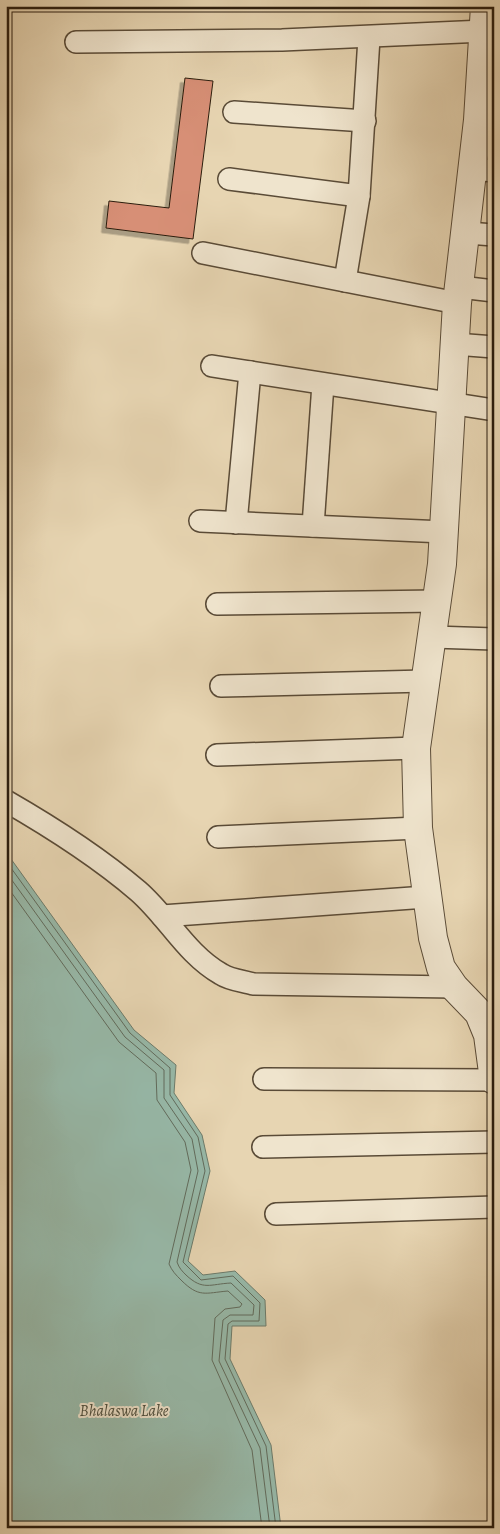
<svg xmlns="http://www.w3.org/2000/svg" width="500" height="1534" font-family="Alegreya,serif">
  <defs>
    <filter id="shadow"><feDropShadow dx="-4.5" dy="4.5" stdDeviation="0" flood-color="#0004"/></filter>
  </defs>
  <rect width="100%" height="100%" fill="#e7d5b2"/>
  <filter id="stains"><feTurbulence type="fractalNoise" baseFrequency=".004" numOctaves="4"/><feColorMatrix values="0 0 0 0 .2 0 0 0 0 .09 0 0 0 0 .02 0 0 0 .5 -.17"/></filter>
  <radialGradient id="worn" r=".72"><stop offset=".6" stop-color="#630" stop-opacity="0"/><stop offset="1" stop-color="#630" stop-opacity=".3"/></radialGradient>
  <polygon fill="#97b9a9" stroke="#6c7b6b" points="6,852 134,1030 176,1065 174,1093 202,1135 210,1171 188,1261 203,1275 235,1271 265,1300 266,1326 232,1326 230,1359 271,1445 281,1528 6,1528"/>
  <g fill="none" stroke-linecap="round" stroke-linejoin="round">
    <g stroke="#616b5c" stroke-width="1">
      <polyline points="6,861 130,1033 170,1068 170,1095 198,1137 205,1171 183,1262 201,1280 233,1276 260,1303 259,1321 232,1321 228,1324 225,1359 266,1446 276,1528"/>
      <path d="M6,872L125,1037L164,1070V1098L192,1139L198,1171L177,1262C179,1268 182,1271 186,1275C203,1291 210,1284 231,1283L254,1305L253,1315H230L223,1320L219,1361L260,1448L270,1528"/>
      <path d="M6,885L119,1042L156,1073L157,1100L185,1142L191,1170L169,1264C172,1271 176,1275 181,1280C199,1298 205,1293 228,1291L242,1304L240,1307L225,1309L215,1318L212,1360L252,1450L262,1528"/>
    </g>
  </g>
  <polygon fill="#d78f76" stroke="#2b1d0e" filter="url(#shadow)" points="185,78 213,81 193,239 106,228 109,201 169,208"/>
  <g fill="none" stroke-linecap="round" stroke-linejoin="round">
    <g stroke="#5a4b37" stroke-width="24">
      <g id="minor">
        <polyline points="76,42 282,40 484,31"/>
        <polyline points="234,112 365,121"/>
        <polyline points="473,169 494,171"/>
        <polyline points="229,179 359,196"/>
        <polyline points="467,233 494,235"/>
        <polyline points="203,253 457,303"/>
        <polyline points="345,281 359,196 369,38"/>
        <polyline points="460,287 494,291"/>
        <polyline points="455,344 494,347"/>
        <polyline points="212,366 494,410"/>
        <polyline points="200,521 444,532"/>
        <polyline points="236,523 250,372"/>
        <polyline points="313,526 323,384"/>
        <polyline points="217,604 437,601"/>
        <polyline points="433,637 494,639"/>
        <polyline points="221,686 425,681"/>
        <polyline points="217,755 416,748"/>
        <path d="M6,801C53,828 97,856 138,891C168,917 186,954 221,974C230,980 243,981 253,984L454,987"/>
        <polyline points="218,837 418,828"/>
        <polyline points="162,916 426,897"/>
        <polyline points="264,1079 494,1080"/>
        <polyline points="263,1147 494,1142"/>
        <polyline points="276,1214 494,1207"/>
      </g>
    </g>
    <g stroke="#5a4b37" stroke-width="30">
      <polyline id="tertiary" points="485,6 478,120 457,303 442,564 416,748 418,828 433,938 441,968 454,987 479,1013 488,1035 494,1080"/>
    </g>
    <use href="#minor" stroke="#efe4cd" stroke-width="21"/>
    <use href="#tertiary" stroke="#efe4cd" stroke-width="28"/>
  </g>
  <g text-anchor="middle" stroke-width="4" stroke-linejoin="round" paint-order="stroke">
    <g font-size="16" font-style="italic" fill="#4b4c3c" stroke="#efe4cd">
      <text x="124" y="1416">Bhalaswa Lake</text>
    </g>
  </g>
  <rect width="500" height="1534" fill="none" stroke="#e7d5b2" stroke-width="25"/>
  <rect x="8" y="8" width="485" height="1519" fill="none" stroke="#2b1d0e" stroke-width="2.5"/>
  <rect x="12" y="12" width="475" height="1509" fill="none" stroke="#2b1d0e"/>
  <rect width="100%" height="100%" filter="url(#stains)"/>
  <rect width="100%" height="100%" fill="url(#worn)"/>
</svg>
